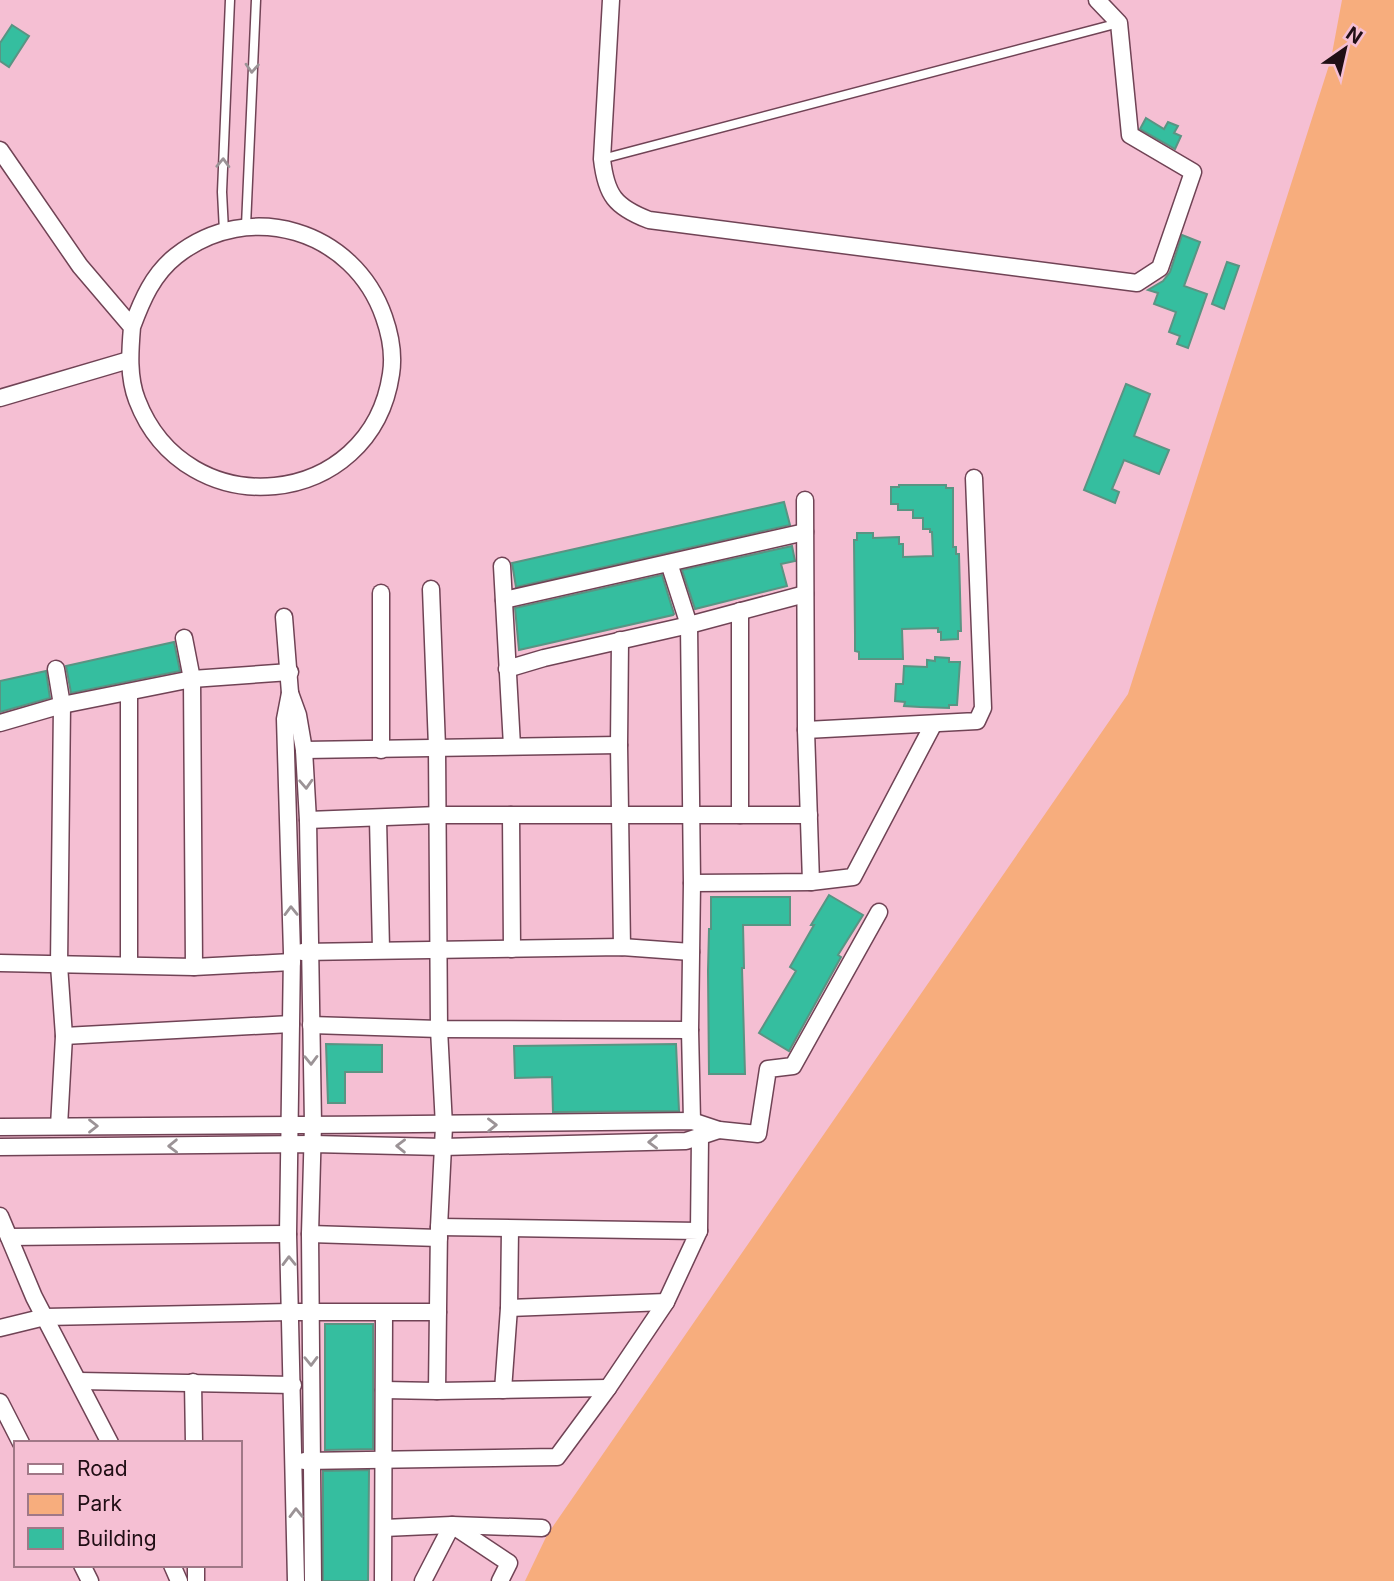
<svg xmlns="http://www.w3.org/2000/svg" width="1394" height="1581" font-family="Inter,sans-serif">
  <rect width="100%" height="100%" fill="#f5bfd3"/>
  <polygon fill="#f7ad7d" points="1342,0 1394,0 1394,1581 525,1581 547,1535 1128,694 1331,59"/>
  <g fill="#35be9f" stroke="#599483" stroke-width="2">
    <polygon points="12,25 29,36 9,67 0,61 0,43"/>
    <polygon points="1146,118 1164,129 1168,122 1178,126 1174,133 1181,136 1175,149 1140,129"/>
    <polygon points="1182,235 1200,242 1184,286 1207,294 1188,348 1177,344 1180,336 1169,332 1176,312 1154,304 1158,293 1148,290 1163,281 1170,272"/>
    <polygon points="1227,262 1239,266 1224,309 1212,304"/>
    <polygon points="1126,384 1150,394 1134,436 1169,450 1159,474 1124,460 1112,489 1119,492 1115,503 1084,490"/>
    <polygon points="899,485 946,485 946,488 953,488 953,547 956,547 956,554 959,554 961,631 958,631 958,639 941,640 941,632 938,632 938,628 902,629 903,659 859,659 859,652 855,651 855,634 854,540 857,540 857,533 873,533 873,538 899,537 899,544 903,544 903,557 933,556 932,532 930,532 930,529 923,529 923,518 913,518 913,510 898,510 898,504 891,504 891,487 899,487"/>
    <polygon points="784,502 790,525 516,587 512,563"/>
    <polygon points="792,546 795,561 781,564 787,586 695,609 682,570"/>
    <polygon points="662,575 674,614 673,615 519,650 515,608"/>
    <polygon points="174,642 180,671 71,693 66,666"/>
    <polygon points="935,657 949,658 949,662 960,662 957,705 949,705 949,708 920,707 904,706 905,702 895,701 896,684 903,684 904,666 927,667 927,660 935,661"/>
    <polygon points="46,671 50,698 0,712 0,681"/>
    <polygon points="829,895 863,915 838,955 841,957 789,1051 759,1033 796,971 790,967 814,925 811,925"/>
    <polygon points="711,897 790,897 790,925 743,925 744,968 742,968 745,1074 709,1074 708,971 709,929 711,929"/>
    <polygon points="326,1044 382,1045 382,1072 345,1072 345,1103 328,1103"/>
    <polygon points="676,1044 679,1111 553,1112 552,1077 515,1078 514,1046"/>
    <polygon points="325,1324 373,1324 373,1449 325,1450"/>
    <polygon points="369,1470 368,1581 323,1581 323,1471"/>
  </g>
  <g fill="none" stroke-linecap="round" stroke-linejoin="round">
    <g stroke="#704355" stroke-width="11">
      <g id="lane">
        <polyline points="602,159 1119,23"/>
        <polyline points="246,226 256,0"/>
        <polyline points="224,231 222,192 230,0"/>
      </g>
    </g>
    <g stroke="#704355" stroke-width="19">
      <g id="street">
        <path d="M611,0L602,159C606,195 615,207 649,220L1137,283L1160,268L1193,172L1130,135L1119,23L1097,0"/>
        <path d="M0,150L80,266L132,327C130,351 128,377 137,400C186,528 371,510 391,374C394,355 390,334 384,317C354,230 249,198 176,256C153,274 142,300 132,327"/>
        <polyline points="0,398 129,360"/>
        <polyline points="805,500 806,730 811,882"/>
        <polyline points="669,563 689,625 692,883 690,1030 692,1121"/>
        <polyline points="502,566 512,746"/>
        <polyline points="431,589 437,747 439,1029 444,1126 439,1227 437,1391"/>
        <polyline points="504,600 805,532"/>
        <polyline points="284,617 290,693 285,719 292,953 288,1234 296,1581"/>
        <polyline points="184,638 192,679 194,967"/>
        <polyline points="620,640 619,745 622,947"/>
        <polyline points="56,669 62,705 59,965 64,1036 59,1126"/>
        <polyline points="507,669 544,658 689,625 805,594"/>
        <polyline points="290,693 298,715 304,750 308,820 313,1124 310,1234 313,1581"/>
        <polyline points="0,723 62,705 192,679 290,672"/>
        <polyline points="806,730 977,721 983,708 974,478"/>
        <polyline points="304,750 619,745"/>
        <polyline points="381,750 381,593"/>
        <polyline points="511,815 512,949"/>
        <polyline points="740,815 740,611"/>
        <polyline points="378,819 381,949"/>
        <polyline points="308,820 438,815 809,815"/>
        <polyline points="692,883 811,882 853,877 933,725"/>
        <polyline points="302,952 622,947 691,952"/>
        <polyline points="0,963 194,967 292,962"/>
        <polyline points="129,964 129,692"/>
        <polyline points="311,1025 439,1029 690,1030"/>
        <polyline points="64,1036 291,1024"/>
        <path d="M0,1127C231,1125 461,1125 692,1121L719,1130L758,1134L768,1069L793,1066L879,912"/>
        <polyline points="0,1147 313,1144 443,1147 686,1141 719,1130"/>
        <polyline points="0,1216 34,1297 110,1443"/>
        <polyline points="699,1231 700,1137"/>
        <polyline points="310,1234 439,1238"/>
        <polyline points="9,1237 288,1234"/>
        <polyline points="509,1308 666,1302"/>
        <polyline points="0,1328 45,1317 290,1312 438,1312"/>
        <polyline points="79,1381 293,1385"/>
        <polyline points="193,1382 194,1443"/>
        <polyline points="384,1390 437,1391 608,1388"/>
        <polyline points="503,1390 509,1308 510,1229"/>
        <polyline points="0,1402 21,1443"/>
        <polyline points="304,1461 557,1457 608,1388 666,1302 699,1231 439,1227"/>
        <polyline points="384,1528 452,1525 542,1528"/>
        <polyline points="82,1565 90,1581"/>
        <polyline points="172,1565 179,1581"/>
        <polyline points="196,1565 196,1581"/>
        <polyline points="383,1581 384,1313"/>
        <polyline points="423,1581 452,1525 509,1563 500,1581"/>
      </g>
    </g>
    <use href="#lane" stroke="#fff" stroke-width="8"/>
    <use href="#street" stroke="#fff" stroke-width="16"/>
  </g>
  <defs><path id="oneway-chevron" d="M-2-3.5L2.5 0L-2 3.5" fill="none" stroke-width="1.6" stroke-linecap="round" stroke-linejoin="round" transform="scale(1.75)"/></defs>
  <g stroke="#9b9396">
    <use href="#oneway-chevron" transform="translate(252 68) rotate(93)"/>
    <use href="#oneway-chevron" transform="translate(223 163) rotate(-88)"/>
    <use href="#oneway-chevron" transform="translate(306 784) rotate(87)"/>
    <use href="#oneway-chevron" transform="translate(291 911) rotate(-91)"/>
    <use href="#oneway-chevron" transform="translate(311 1060) rotate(89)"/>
    <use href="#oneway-chevron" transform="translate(492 1125) rotate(-1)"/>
    <use href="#oneway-chevron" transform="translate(93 1126)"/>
    <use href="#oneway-chevron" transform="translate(653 1142) rotate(179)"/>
    <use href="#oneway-chevron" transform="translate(173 1146) rotate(179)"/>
    <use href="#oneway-chevron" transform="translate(401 1146) rotate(-179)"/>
    <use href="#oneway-chevron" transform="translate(289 1261) rotate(-91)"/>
    <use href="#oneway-chevron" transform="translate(311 1361) rotate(89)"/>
    <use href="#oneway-chevron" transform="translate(296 1513) rotate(-91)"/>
  </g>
  <rect x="14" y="1441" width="228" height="126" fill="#f5bfd3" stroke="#a07887" stroke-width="2"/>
  <rect x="28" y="1464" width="35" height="10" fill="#ffffff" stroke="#a07887" stroke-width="2"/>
  <text x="77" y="1476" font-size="21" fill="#200e15">Road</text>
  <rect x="28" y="1494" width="35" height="21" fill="#f7ad7d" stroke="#a07887" stroke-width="2"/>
  <text x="77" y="1511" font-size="21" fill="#200e15">Park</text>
  <rect x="28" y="1528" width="35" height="21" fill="#35be9f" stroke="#a07887" stroke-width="2"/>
  <text x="77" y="1546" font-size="21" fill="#200e15">Building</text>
  <g transform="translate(1345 49) rotate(34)" stroke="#f5bfd3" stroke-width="5" paint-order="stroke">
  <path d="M0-5L12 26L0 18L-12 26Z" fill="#200e15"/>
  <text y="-10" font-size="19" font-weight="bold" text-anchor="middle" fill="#200e15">N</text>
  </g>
</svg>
